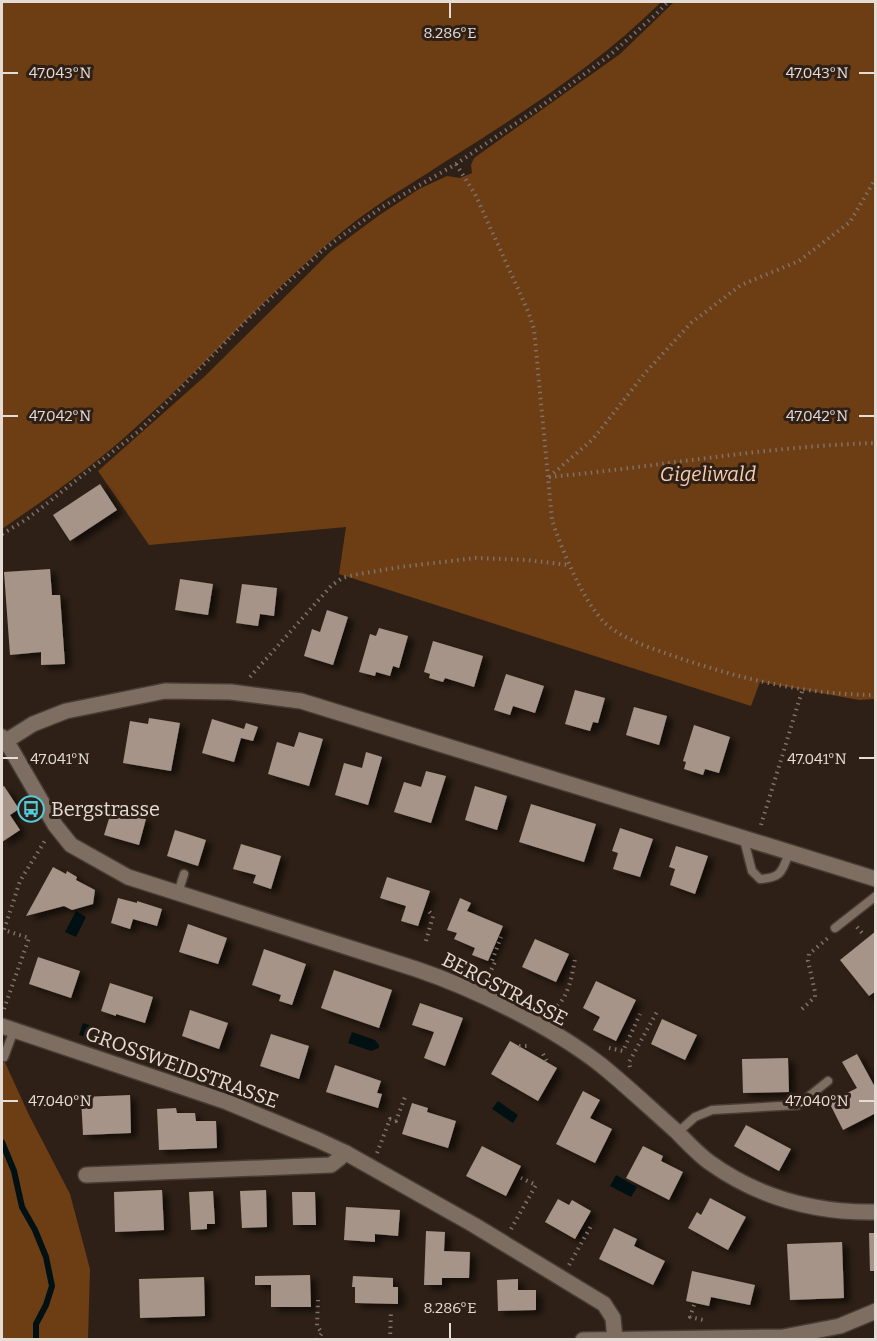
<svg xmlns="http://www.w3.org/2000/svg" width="877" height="1341" font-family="Bitter,serif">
  <defs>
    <filter id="shadow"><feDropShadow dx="6" dy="4" stdDeviation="3" flood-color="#0009"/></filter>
  </defs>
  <rect width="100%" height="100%" fill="#2e2016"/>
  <g fill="#6d3d14">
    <path d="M2,2H661C597,66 519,115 443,163C413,183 381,201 353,223C274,285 210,362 135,428C94,466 48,497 2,529Z"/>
    <polygon points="674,2 875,2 875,699 859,700 760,682 751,706 339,574 346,527 149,545 98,471 204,377 331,251 378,216 419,189 447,176 460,178 472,173 471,165 474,158 620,54"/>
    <polygon points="2,1056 29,1115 70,1194 90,1269 88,1339 2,1339"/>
  </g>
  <g fill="#011113">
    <polygon points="76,911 86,917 76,937 65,932"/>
    <polygon points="83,1023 107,1031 103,1043 79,1035"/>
    <polygon points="352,1032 375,1040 379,1045 379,1048 371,1051 348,1043"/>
    <polygon points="498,1101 518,1115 513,1123 492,1109"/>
    <polygon points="616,1175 637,1187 631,1197 610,1186"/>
  </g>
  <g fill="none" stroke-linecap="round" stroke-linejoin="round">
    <polyline stroke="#011113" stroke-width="6" points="2,1142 14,1171 22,1207 35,1230 46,1257 52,1286 46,1305 36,1324 36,1340"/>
  </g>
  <g fill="#a59487" filter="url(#shadow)">
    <polygon points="100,484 117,510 70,541 53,515"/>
    <polygon points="50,569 52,595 60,595 65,664 41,665 41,652 10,655 4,572"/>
    <polygon points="180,579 213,584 208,615 175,610"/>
    <polygon points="242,584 277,588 274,616 260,614 258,626 236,623"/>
    <polygon points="327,610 348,617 333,665 304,656 312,629 320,632"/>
    <polygon points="379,628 408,636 399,668 393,666 390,676 376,672 375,676 359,672 370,634 376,636"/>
    <polygon points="433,641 483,656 474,687 445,678 443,682 429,678 430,674 424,672"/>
    <polygon points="506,674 544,686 535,713 513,706 510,715 494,710"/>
    <polygon points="575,690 605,698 598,723 593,722 590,731 565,724"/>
    <polygon points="634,707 667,716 659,745 626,735"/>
    <polygon points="149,718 180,723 171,771 123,763 130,721 148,724"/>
    <polygon points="212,719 244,729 246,723 258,727 253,741 241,738 234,762 202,753"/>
    <polygon points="694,725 730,737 719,773 705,769 703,775 684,769 686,762 683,761"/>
    <polygon points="299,732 323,739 309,786 268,774 277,742 294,747"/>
    <polygon points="366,752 382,757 368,805 335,795 344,763 362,768"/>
    <polygon points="426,771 446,776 431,823 394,812 404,782 421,787"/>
    <polygon points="4,786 19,809 10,815 20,830 2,842 2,787"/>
    <polygon points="475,786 507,796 497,830 465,820"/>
    <polygon points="531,804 596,824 584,862 519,842"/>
    <polygon points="112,809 146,819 139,845 104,835"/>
    <polygon points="620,828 653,839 640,877 613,869 618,853 612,851"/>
    <polygon points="175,830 206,840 198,866 167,856"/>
    <polygon points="241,844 281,856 271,889 253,883 256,875 233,869"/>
    <polygon points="676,846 708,856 695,894 670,885 675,869 669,867"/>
    <polygon points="53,867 66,874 67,871 77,877 76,880 95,890 93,904 72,910 64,906 26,916"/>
    <polygon points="387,877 430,891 418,926 401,921 406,906 380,898"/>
    <polygon points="118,898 137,903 137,901 162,909 157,926 133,919 130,929 111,923"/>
    <polygon points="460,898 471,903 467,911 503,926 488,961 472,955 475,948 454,939 457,933 447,930"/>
    <polygon points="188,924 227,938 218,964 179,952"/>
    <polygon points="876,931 876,991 869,996 840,960"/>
    <polygon points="535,939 569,954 556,982 522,967"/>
    <polygon points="264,949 306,964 292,1005 279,1001 281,995 252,985"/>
    <polygon points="38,957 80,971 71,998 29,984"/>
    <polygon points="334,970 392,990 379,1028 321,1008"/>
    <polygon points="596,981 636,1000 616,1041 593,1030 600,1017 583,1008"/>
    <polygon points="110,983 153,997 145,1023 116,1014 116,1016 101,1011"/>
    <polygon points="420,1003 463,1018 445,1066 424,1058 434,1032 412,1025"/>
    <polygon points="190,1010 228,1023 219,1049 182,1036"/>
    <polygon points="662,1019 697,1035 685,1060 651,1044"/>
    <polygon points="271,1034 309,1046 299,1079 260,1066"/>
    <polygon points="510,1041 557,1068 538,1101 491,1074"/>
    <polygon points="857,1054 876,1089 876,1113 843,1130 829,1102 857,1088 842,1062"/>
    <polygon points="788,1058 789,1092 743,1093 742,1059"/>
    <polygon points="335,1065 381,1081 377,1093 382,1094 378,1108 326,1092"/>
    <polygon points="583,1091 600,1100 590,1118 612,1129 595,1163 556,1144"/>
    <polygon points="130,1095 131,1133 83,1135 81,1097"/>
    <polygon points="412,1103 428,1108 427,1112 456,1121 448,1148 402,1134"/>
    <polygon points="176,1108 177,1113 195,1113 196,1121 216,1121 217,1148 159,1150 157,1109"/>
    <polygon points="746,1125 791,1149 779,1171 734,1146"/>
    <polygon points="482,1146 521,1166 506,1196 466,1176"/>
    <polygon points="643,1146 663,1156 661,1161 683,1172 669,1200 626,1178"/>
    <polygon points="162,1190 164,1230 115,1232 114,1192"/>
    <polygon points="266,1190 267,1227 242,1228 240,1191"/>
    <polygon points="213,1191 215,1224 207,1224 207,1229 191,1230 189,1192"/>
    <polygon points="292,1192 315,1192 316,1225 293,1225"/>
    <polygon points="710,1198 746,1217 728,1250 688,1228 697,1212 701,1215"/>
    <polygon points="558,1199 569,1205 572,1200 591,1211 575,1239 545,1222"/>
    <polygon points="346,1207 400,1210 398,1236 375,1234 375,1242 344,1240"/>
    <polygon points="614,1228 637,1239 634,1246 665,1261 653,1285 599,1259"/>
    <polygon points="426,1231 445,1232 444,1251 470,1252 469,1278 442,1278 442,1285 424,1285"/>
    <polygon points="869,1233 876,1233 876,1271 870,1271"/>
    <polygon points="842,1242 844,1298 790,1300 787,1244"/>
    <polygon points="692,1271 755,1285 750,1305 711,1297 709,1306 686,1301"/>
    <polygon points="310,1275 311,1307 271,1307 271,1285 255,1285 255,1276"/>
    <polygon points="353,1276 393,1278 393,1287 398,1287 398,1304 355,1303 355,1287 352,1287"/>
    <polygon points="204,1277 205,1316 140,1318 139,1279"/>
    <polygon points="518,1279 518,1290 536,1290 536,1310 498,1311 497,1280"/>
  </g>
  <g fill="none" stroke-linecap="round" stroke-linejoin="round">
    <g stroke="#473c36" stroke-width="11">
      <g id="service">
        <path d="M744,840L752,871L760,879C781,878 782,872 789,853"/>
        <polyline points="178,893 184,874"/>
        <polyline points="835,928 876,896"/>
        <polyline points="4,1057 14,1030"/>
        <polyline points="677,1133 695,1117 712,1110 798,1105 828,1081"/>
      </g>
    </g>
    <g stroke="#473c36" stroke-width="18">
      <g id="minor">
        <path d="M2,737L11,749L55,825L71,845L128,877L416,969C475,989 551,1026 601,1065C627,1086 651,1109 676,1131C687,1142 697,1153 709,1162C759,1198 815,1213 876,1212"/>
        <polyline points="6,741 33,724 66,711 165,691 231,692 301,701 876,879"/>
        <polyline points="2,1026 227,1102 318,1140 346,1153 474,1225 604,1304 613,1318 615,1339"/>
        <polyline points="86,1175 331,1165 346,1153"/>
        <polyline points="583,1340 783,1337 840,1326 876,1311"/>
      </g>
    </g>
    <g stroke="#7f726a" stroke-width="4" stroke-dasharray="1.5 4.5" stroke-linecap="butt">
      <path d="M456,164L475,194L528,311L534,329L552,520C561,548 583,601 604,622C621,638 643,645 665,653C732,677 804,695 876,695"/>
      <polyline points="549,477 593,439 646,372 691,323 741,285 799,261 850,222 876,178"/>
      <path d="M549,477C658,467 766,446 876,443"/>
      <polyline points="2,534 27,519 139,431 247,320 324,249 382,207 456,164 540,107 610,55 654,16 668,2"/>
      <polyline points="250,677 331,586 342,578 354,575 400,567 476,558 527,560 569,565"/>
      <polyline points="761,825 803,688"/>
      <polyline points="857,927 862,933"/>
      <polyline points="426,941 433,916 428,910"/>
      <polyline points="489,975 495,962 492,961 501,937"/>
      <path d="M546,1007H556C569,996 572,975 575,959"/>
      <polyline points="4,1009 29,938 4,930 20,881 46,839"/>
      <polyline points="802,1009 815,997 815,992 808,961 809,954 828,938"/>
      <polyline points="519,1046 527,1046"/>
      <polyline points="609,1048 623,1051 640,1014"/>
      <polyline points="543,1054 547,1062"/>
      <polyline points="630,1067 629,1062 658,1010"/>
      <polyline points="377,1153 390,1119 396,1121 405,1097"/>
      <polyline points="511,1229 536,1185 521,1178"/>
      <polyline points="569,1265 591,1226"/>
      <polyline points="694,1305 690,1317 703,1320"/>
      <polyline points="317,1340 322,1333 317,1326 318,1300"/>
      <polyline points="390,1340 391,1311"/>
    </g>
    <use href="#service" stroke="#7e6e62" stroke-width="8"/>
    <use href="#minor" stroke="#7e6e62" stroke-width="15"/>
  </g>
  <path fill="none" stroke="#e6dcd6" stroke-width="2" d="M450,3V18M3,73H18M859,73H874M3,416H18M859,416H874M3,758H18M859,758H874M3,1101H18M859,1101H874M450,1323V1338"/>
  <defs>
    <g id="bus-ring" transform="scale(1.35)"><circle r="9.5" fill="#2e2016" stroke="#52cbda" stroke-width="1.5"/><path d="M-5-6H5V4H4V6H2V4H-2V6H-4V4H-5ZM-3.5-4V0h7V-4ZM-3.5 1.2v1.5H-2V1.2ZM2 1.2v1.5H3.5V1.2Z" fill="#52cbda"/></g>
  </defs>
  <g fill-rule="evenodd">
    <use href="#bus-ring" x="31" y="809"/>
  </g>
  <g text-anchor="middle" stroke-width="6" stroke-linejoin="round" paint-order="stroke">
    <g font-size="20" font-style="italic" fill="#f8ceb0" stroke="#2e2016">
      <text x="708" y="481">Gigeliwald</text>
    </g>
    <g font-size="20" fill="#e6dcd6" stroke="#2e2016" text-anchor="start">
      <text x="51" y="816">Bergstrasse</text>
    </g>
    <g font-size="20" fill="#e6dcd6" stroke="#2e2016">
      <text transform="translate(505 989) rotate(27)" y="7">BERGSTRASSE</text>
      <text transform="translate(182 1067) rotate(20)" y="7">GROSSWEIDSTRASSE</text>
    </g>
  </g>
  <g font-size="15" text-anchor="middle" fill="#e6dcd6" stroke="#2e2016" stroke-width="6" stroke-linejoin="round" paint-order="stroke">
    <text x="450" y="38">8.286°E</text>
    <text x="60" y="78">47.043°N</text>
    <text x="817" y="78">47.043°N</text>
    <text x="60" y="421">47.042°N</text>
    <text x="817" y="421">47.042°N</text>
    <text x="60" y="764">47.041°N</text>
    <text x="817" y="764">47.041°N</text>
    <text x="60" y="1106">47.040°N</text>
    <text x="817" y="1106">47.040°N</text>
    <text x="450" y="1313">8.286°E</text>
  </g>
  <rect width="877" height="1341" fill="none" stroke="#e6dcd6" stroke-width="6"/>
</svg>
